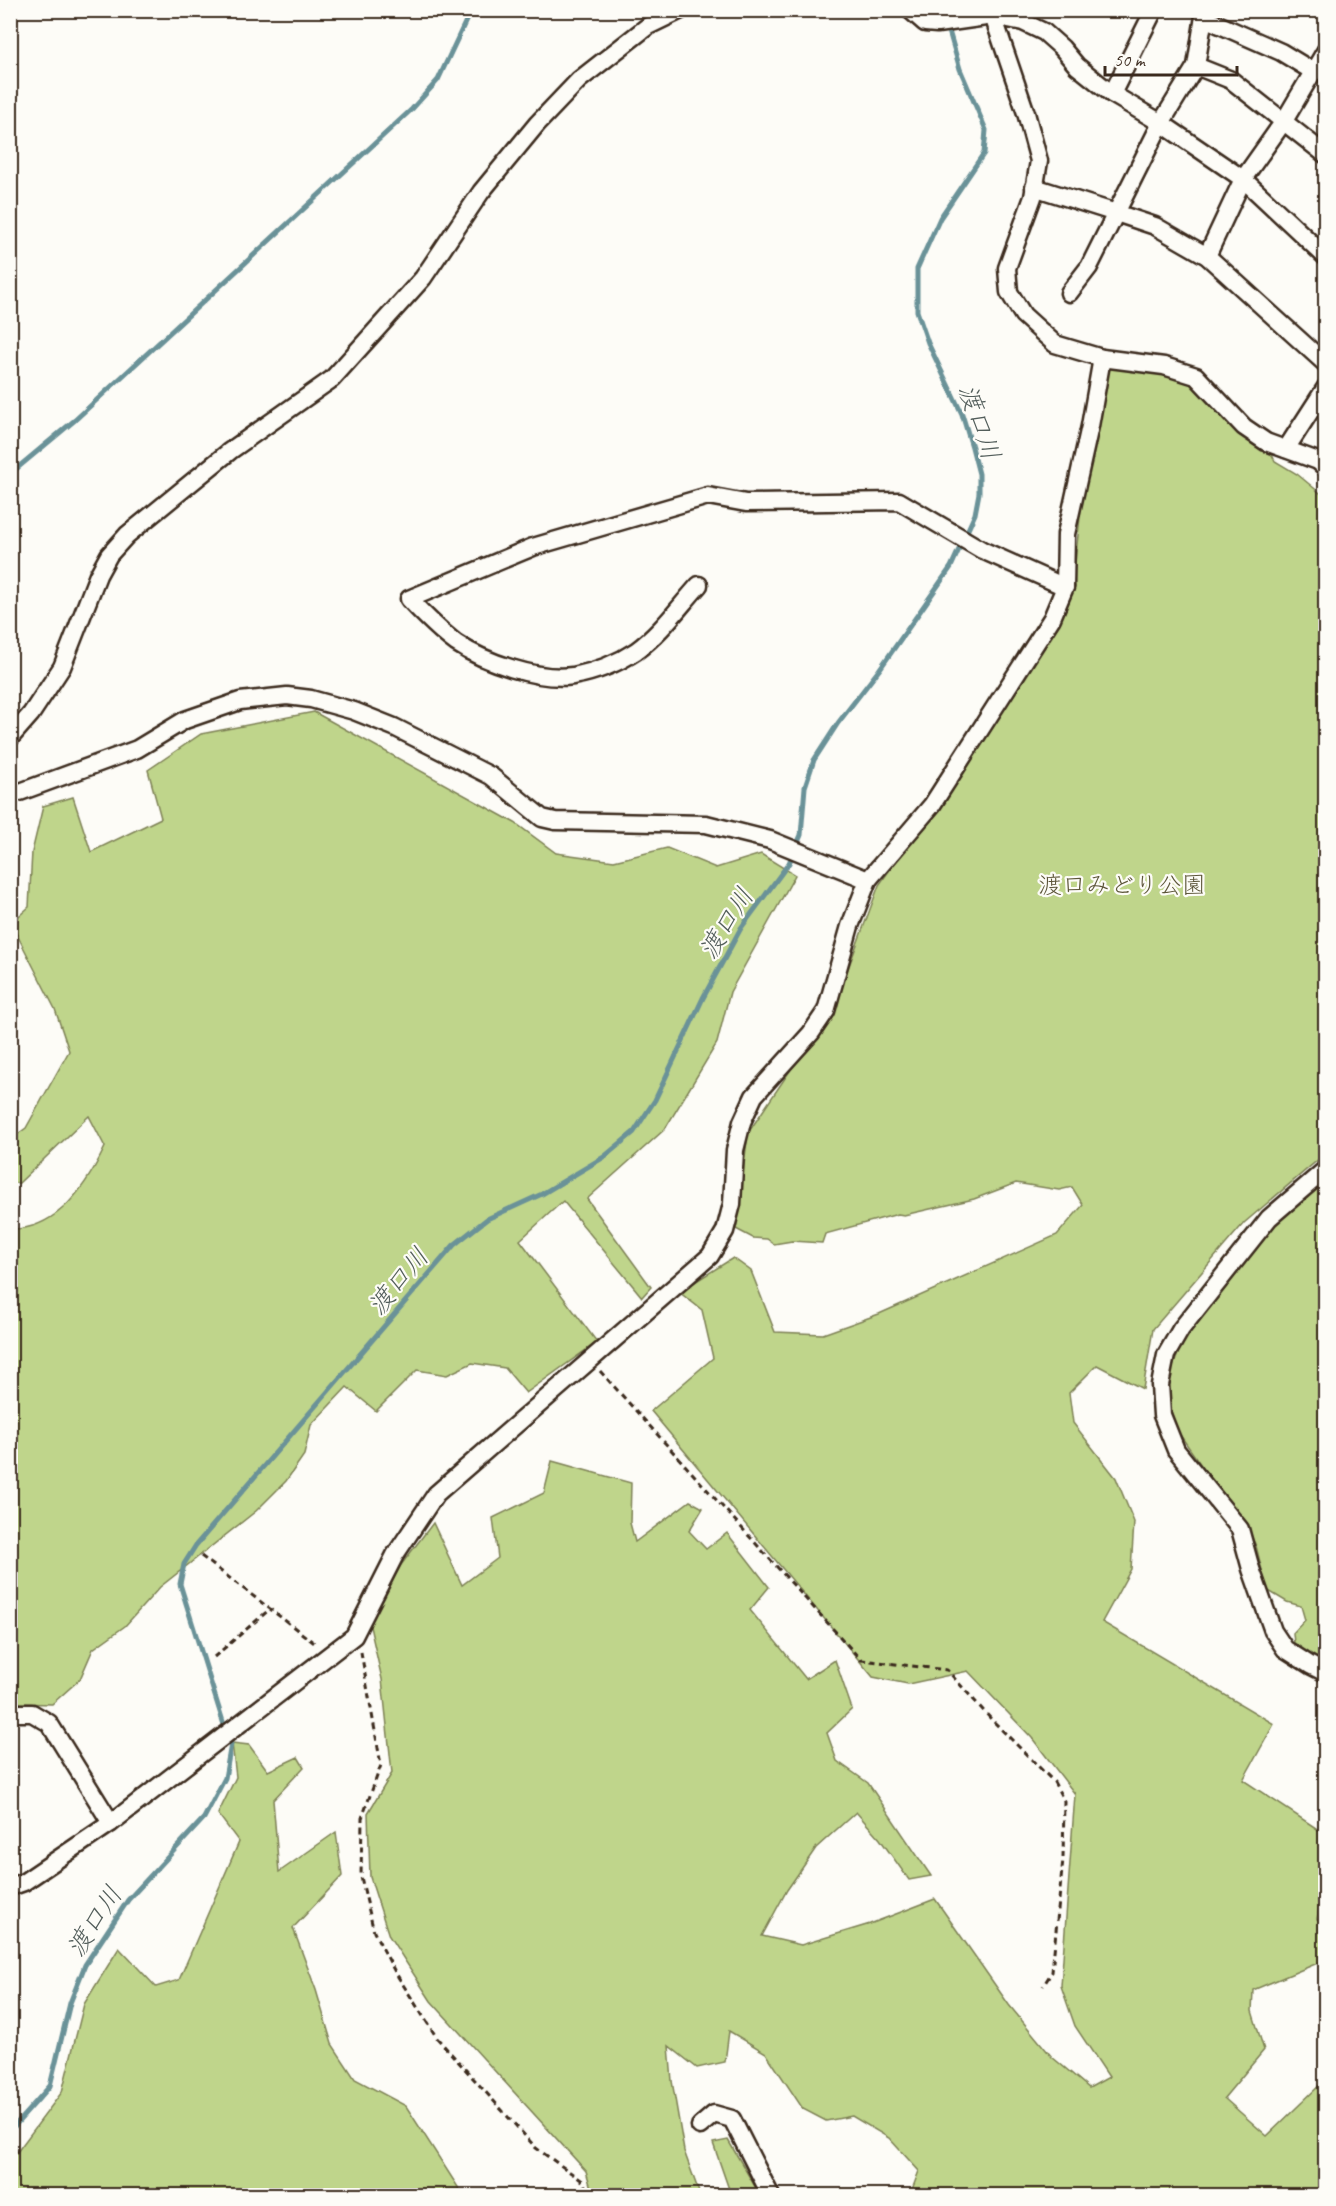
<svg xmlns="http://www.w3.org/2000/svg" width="1336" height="2206" font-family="Caveat,'Klee One',sans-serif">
  <rect width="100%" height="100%" fill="#fdfcf7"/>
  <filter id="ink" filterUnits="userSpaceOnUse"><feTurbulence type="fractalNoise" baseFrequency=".0167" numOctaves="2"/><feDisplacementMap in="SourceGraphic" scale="12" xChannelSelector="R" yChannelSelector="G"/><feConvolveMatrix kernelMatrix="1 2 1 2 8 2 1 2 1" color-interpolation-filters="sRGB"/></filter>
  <g filter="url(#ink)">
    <g fill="#bfd58b" stroke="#7d8054" stroke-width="1.5">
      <polygon points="1102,358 1193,375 1266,442 1275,461 1297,474 1325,497 1325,1156 1319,1159 1244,1223 1153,1329 1143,1389 1097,1365 1069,1393 1073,1423 1116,1478 1134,1522 1131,1569 1102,1622 1274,1724 1243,1780 1325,1834 1325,1876 1317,1919 1325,1924 1325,1960 1253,1990 1252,2011 1264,2050 1224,2098 1267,2136 1325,2080 1325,2195 910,2195 919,2171 889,2138 852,2116 826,2121 803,2109 766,2053 729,2031 725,2062 697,2068 669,2046 672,2081 684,2151 700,2195 593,2195 586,2171 431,2001 389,1936 370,1877 368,1813 392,1773 382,1679 369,1622 401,1565 433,1523 462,1585 498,1558 493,1518 544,1493 552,1461 631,1483 630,1523 635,1542 690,1501 703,1508 689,1531 706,1549 727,1533 769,1587 750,1610 806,1679 835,1660 852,1709 827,1733 837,1761 868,1783 931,1876 909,1880 880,1839 856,1812 816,1848 787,1890 762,1936 801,1945 870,1924 935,1899 1009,2005 1052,2057 1089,2088 1109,2077 1075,2026 1061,1986 1075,1794 1032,1738 968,1671 908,1684 873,1677 651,1411 713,1358 702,1310 679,1292 733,1258 751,1271 775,1332 823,1334 879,1314 1057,1235 1083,1205 1072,1187 1059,1190 1016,1183 974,1199 904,1215 898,1214 825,1234 822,1243 792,1241 774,1244 767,1239 753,1238 736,1229 748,1133 829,1013 846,974 879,885 944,794 1072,590 1090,426"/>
      <path d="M314,712L515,823L556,853L614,861L667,848L716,868L761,854L795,875L730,992L717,1043L665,1129L587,1199L651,1287L642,1297L563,1201L520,1240L597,1342L526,1393L505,1368L472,1363L447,1375L417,1370L376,1411L347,1387L311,1425L304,1455L286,1481L256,1511L160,1587L125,1626L93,1649L80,1679L52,1704L11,1703V1229C57,1230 87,1185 105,1147L89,1116L19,1183H11V1139L26,1128L69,1051L55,1009L11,923L29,907L32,852L43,806L73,797L91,852L161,818L148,770L201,734Z"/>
      <polygon points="1325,1181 1325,1663 1294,1643 1293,1633 1305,1620 1301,1606 1287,1602 1267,1590 1256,1546 1243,1519 1210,1478 1178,1432 1168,1402 1170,1375 1180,1348 1200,1314 1288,1210 1310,1187"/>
      <polygon points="232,1743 249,1745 268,1771 298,1757 304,1767 273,1800 279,1872 336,1832 342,1876 293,1928 316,1990 332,2044 355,2079 406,2106 463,2195 11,2195 11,2160 62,2092 84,2004 119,1948 156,1987 179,1980 239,1842 218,1814 236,1777"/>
      <polygon points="728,2140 760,2195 731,2195 713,2143"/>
    </g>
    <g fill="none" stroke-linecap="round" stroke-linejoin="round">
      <g stroke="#6b9298" stroke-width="5">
        <polyline points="10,474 75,420 412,109 438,80 471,10"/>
        <polyline points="225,1728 180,1584 184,1564 196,1545 454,1245 487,1219 542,1194 604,1157 634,1132 655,1100 703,998 741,928 789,863 801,835 805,787 814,760 838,723 879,670 951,567 975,514 979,493 979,474 972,447 962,414 928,343 917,311 917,269 940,218 984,153 986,130 960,69 949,31 940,10"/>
        <polyline points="10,2131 50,2086 70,2003 85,1965 128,1900 204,1818 225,1778 231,1744"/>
      </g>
      <g stroke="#3b2a1e" stroke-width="21">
        <g id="minor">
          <polyline points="910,10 925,23 937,24 993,16 1023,22 1044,32 1062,48 1077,66 1112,94 1161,123 1243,179 1326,257"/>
          <polyline points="1205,10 1196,66 1161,123 1116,213 1155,226 1207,256 1326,364"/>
          <polyline points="993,16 1026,113 1039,161 1033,197 1007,268 1009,292 1023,315 1055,344 1102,358 1164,366 1196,376 1244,427 1266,442 1318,461 1326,468"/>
          <polyline points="1204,18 1281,52 1314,72"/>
          <polyline points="1196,66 1231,80 1326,155"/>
          <polyline points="1112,94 1154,10"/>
          <polyline points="1034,187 1116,213 1089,267 1069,293"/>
          <polyline points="1207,256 1243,179 1284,121 1326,50"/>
          <polyline points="1286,449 1326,387"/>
          <path d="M699,585C679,607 661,633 636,651C618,663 594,672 573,676C539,681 484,662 456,643C439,630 424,615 409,599L533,547L708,496L746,503L899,501L982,550L1065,587"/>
          <polyline points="10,738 31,714 62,667 98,575 109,555 127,535 230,451 332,379 423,278 481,192 537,124 579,80 648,26 681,10"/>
          <polyline points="10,792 20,792 137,749 185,720 240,701 287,696 311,699 354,711 394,727 491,776 542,818 555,821 706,824 770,840 868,880"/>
          <polyline points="1326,1169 1269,1218 1181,1329 1166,1355 1160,1385 1162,1415 1176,1450 1240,1529 1251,1569 1273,1631 1285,1649 1310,1665 1326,1673"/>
          <polyline points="10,1713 32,1713 49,1723 111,1823"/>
          <polyline points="10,1887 24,1882 111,1823 354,1636 395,1555 436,1494 710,1256 725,1231 732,1204 735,1150 742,1122 754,1096 811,1033 826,1011 850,926 868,880 932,805 1052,618 1065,587 1066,534 1090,426 1102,358"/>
          <polyline points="700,2126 714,2114 732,2119 771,2196"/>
        </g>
      </g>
      <g stroke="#3b2a1e" stroke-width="3" stroke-dasharray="6 4.5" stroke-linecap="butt">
        <polyline points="600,1371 861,1660 947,1670 991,1719 1054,1782 1064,1801 1063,1859 1052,1972 1043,1986"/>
        <polyline points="201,1556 317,1645"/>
        <polyline points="361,1652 381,1765 362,1818 361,1877 374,1932 395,1972 437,2038 536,2148 584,2182 588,2196"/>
        <polyline points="214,1657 270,1609"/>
      </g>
      <use href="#minor" stroke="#fdfcf7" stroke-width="16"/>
    </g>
  </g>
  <g text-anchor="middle" stroke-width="4.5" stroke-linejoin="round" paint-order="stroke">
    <g font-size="24" fill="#5c5539" stroke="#fdfcf7">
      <text x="1122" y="893">渡口みどり公園</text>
    </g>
    <g font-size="26" font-style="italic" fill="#535e5b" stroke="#fdfcf7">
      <text transform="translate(980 422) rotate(71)" y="9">渡口川</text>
      <text transform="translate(726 923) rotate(-58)" y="9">渡口川</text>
      <text transform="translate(398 1281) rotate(-50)" y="9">渡口川</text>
      <text transform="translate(94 1921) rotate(-57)" y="9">渡口川</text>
    </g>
  </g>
  <rect width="1336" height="2206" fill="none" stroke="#fdfcf7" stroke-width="36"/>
  <rect x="18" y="18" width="1300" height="2170" fill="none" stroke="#3b2a1e" stroke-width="2" filter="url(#ink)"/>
  <path d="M1105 66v9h132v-9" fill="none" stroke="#3b2a1e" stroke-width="3"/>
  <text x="1114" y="66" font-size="18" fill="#3b2a1e" stroke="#fdfcf7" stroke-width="4.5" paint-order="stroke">50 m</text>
</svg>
